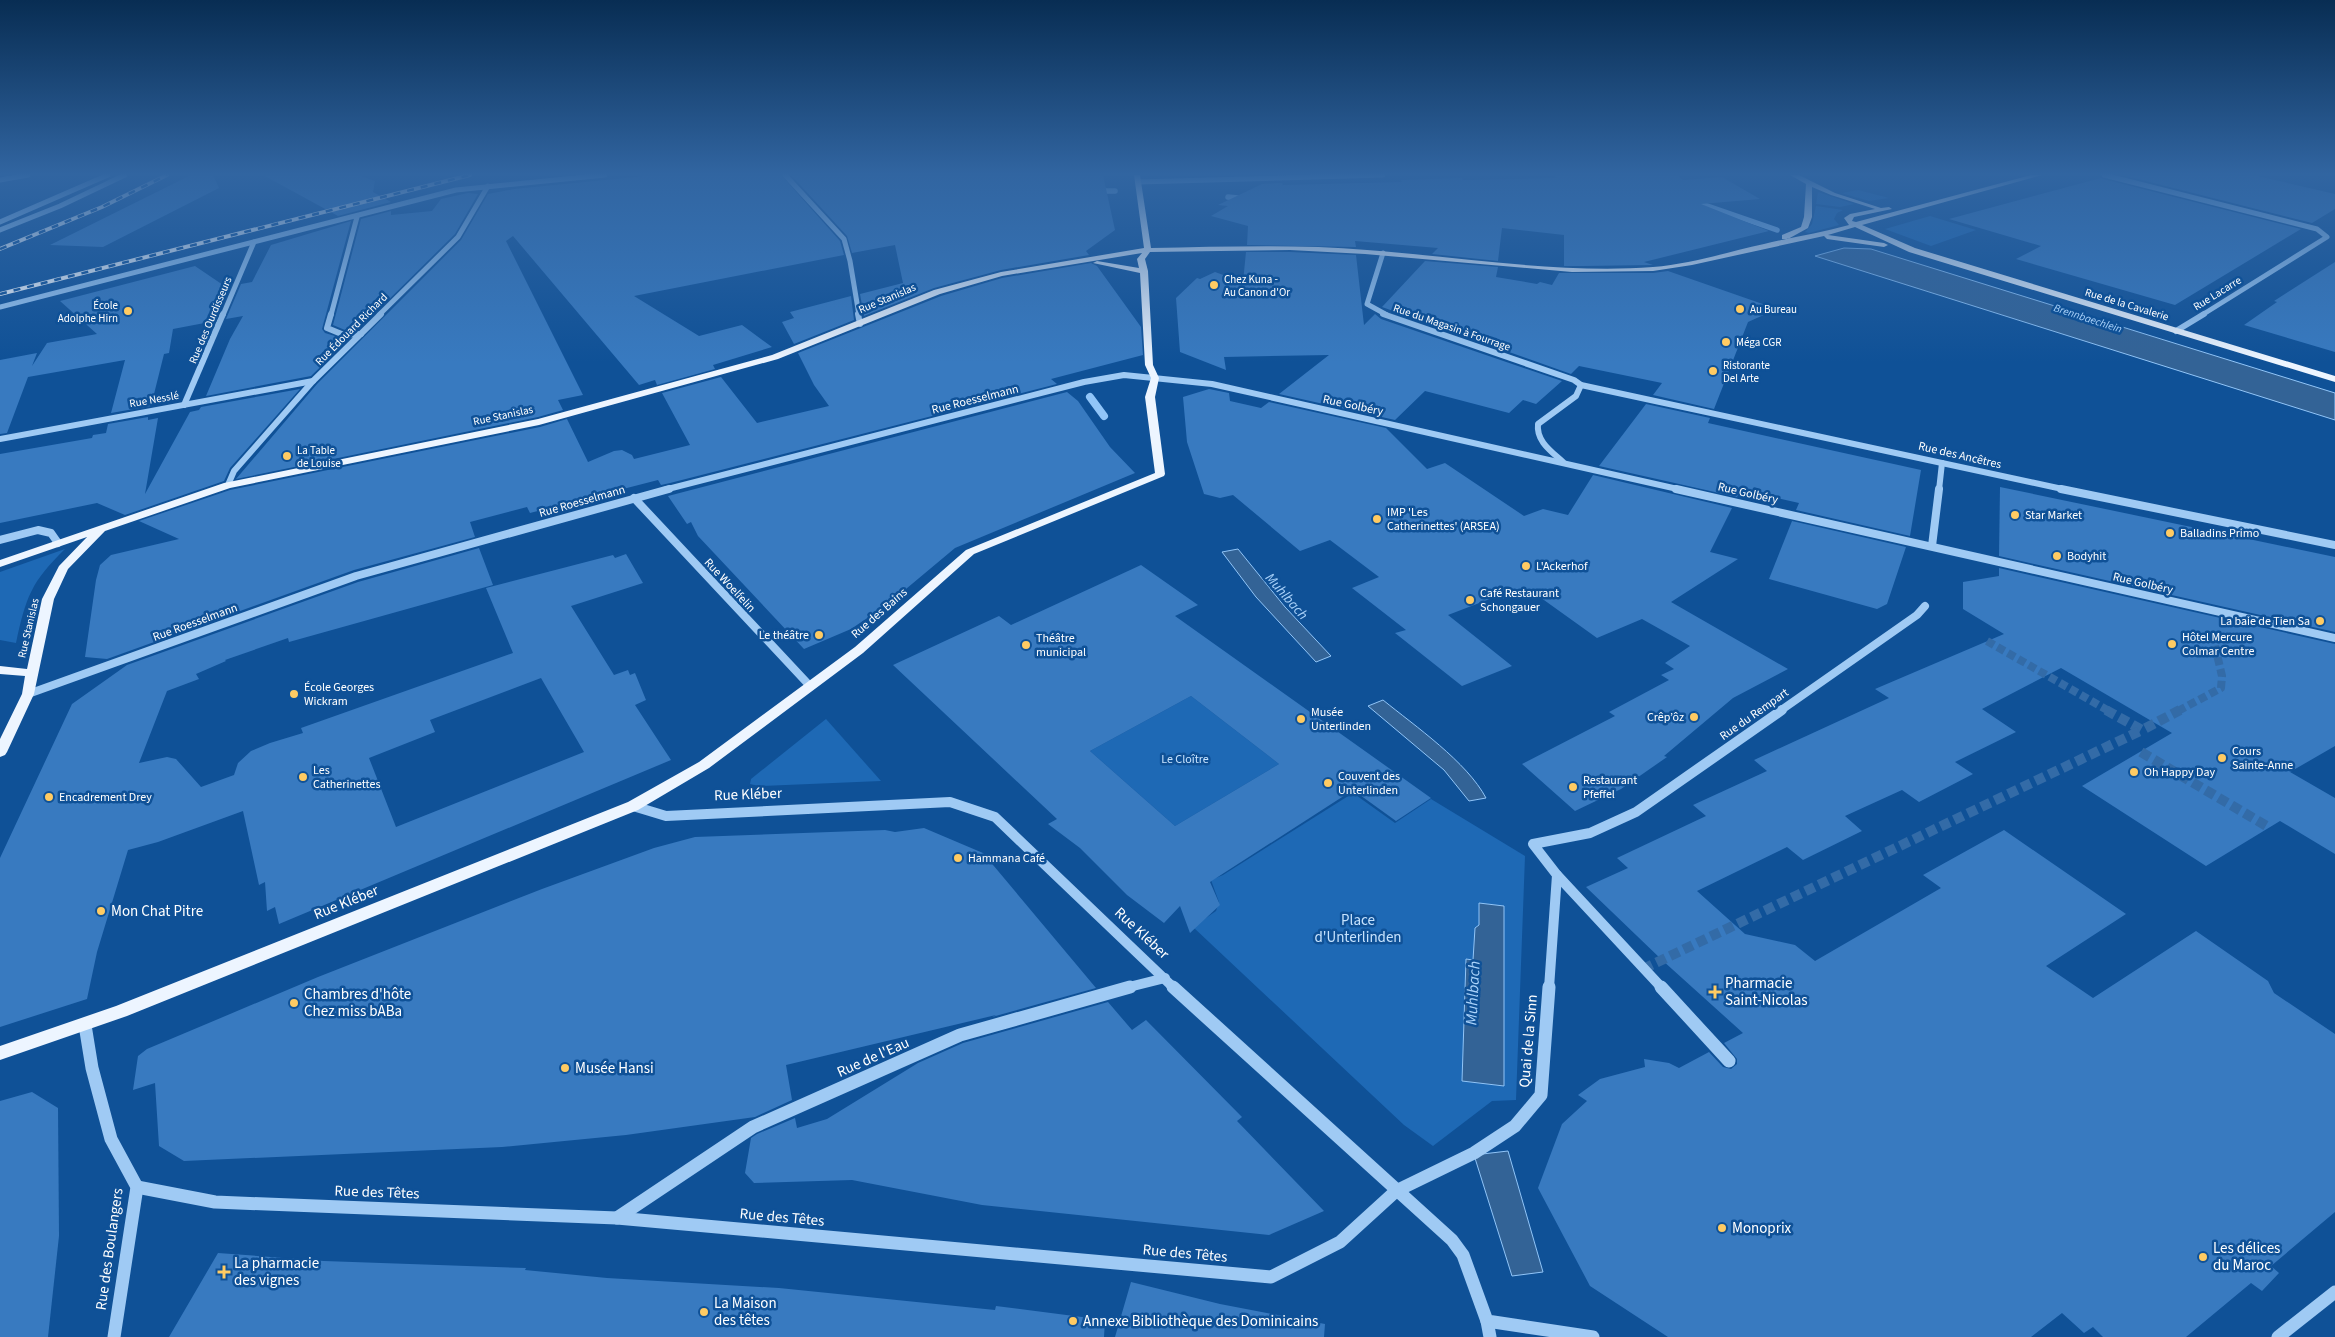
<svg xmlns="http://www.w3.org/2000/svg" width="2335" height="1337" font-family="'Source Sans 3',sans-serif">
  <rect width="100%" height="100%" fill="#0f5197"/>
  <g fill="#1e69b5" fill-rule="evenodd">
    <polygon points="1858,190 1889,198 1869,201 1841,193"/>
    <polygon points="1818,192 1854,204 1840,207 1816,204"/>
    <polygon points="1816,206 1843,210 1837,213 1834,219 1839,225 1809,233 1805,232 1812,224"/>
    <polygon points="1930,216 1976,230 1931,246 1885,229"/>
    <path d="M65,549C31,582 26,597 16,643L0,640V572Z"/>
    <polygon points="1191,696 1279,764 1175,826 1090,751"/>
    <polygon points="826,719 881,781 759,786 750,784 751,779"/>
    <path d="M1353,793L1395,823L1431,799L1525,856L1516,1100L1492,1101L1433,1146L1404,1125L1193,927L1216,911L1219,902L1211,880L1223,875ZM1479,903L1504,906L1503,1086L1462,1081L1466,959L1473,960L1479,925Z"/>
  </g>
  <g fill="#336396" stroke="#91c5f8">
    <polygon points="1844,248 1871,249 2335,393 2335,420 1815,256"/>
    <polygon points="1238,549 1285,607 1331,656 1316,662 1256,597 1222,552"/>
    <path d="M1383,700C1415,726 1467,762 1486,798L1469,801L1444,770L1368,706Z"/>
    <polygon points="1479,903 1504,906 1504,1086 1462,1081 1466,959 1473,960 1475,928 1479,925"/>
    <polygon points="1508,1151 1543,1272 1512,1276 1474,1155"/>
  </g>
  <g fill="none" stroke-linecap="round" stroke-linejoin="round">
    <g stroke="#91c5f8" stroke-width="5.5">
      <polyline points="1093,191 1115,191"/>
      <polyline points="1228,197 1247,199"/>
      <polyline points="1693,201 1777,230"/>
    </g>
    <polyline stroke="#91c5f8" stroke-width="8" points="1090,397 1104,416"/>
  </g>
  <g fill="#387ac0" fill-rule="evenodd">
    <polygon points="191,175 213,175 219,188 103,247 50,245"/>
    <polygon points="263,175 358,175 375,181 373,192 391,202 338,216"/>
    <polygon points="655,175 781,175 840,241 844,255 634,296 699,336 742,325 772,347 713,365 715,369 657,385 655,380 639,385 513,236 506,241 583,395 558,400 563,410 538,417 236,479 317,384 461,240 488,194 514,189"/>
    <polygon points="791,175 1103,175 1115,230 1086,251 1089,255 1001,270 934,288 864,316 860,294 903,283 895,245 852,253 847,236"/>
    <polygon points="1554,175 1677,175 1683,180 1722,177 1760,199 1701,204 1769,231 1644,262 1653,265 1583,266 1564,266 1564,235 1502,228 1498,261 1432,254 1438,248 1355,241 1356,247 1247,245 1248,226 1211,216 1228,206 1218,205 1262,184 1282,183 1283,185 1402,182 1401,180 1462,178 1463,180 1557,178"/>
    <polygon points="2122,175 2253,175 2335,194 2335,209 2312,223"/>
    <polygon points="2101,178 2103,179 2301,229 2175,305 2016,259 2041,246 1949,219"/>
    <polygon points="468,193 478,194 455,234 359,329 345,330 333,325 361,219 391,211 391,215 432,211 441,199"/>
    <polygon points="351,221 322,329 325,333 348,340 311,376 206,396 230,339 243,316 226,319 241,284 252,282 271,245"/>
    <polygon points="1246,252 1290,252 1356,255 1364,325 1375,314 1381,319 1562,381 1536,404 1523,400 1509,413 1425,391 1395,420 1279,394 1329,355 1224,357 1226,370 1180,352 1176,298 1197,278 1200,279 1215,272 1243,282"/>
    <polygon points="1425,261 1498,267 1496,277 1537,284 1540,282 1552,285 1559,273 1653,273 1668,271 1777,309 1748,322 1714,409 1653,395 1662,383 1579,366 1571,374 1382,307"/>
    <polygon points="2335,262 2335,352 2244,325 2277,302 2274,301"/>
    <polygon points="1091,263 1097,266 1141,327 1143,355 1051,379 1057,384 670,483 661,485 658,480 530,513 527,507 470,522 475,537 354,570 107,659 85,657 96,580 100,565 111,555 179,539 139,521 230,490 540,427 567,419 588,462 614,451 622,450 632,455 634,459 690,445 662,393 721,377 757,423 829,406 814,385 798,353 941,296 1002,278"/>
    <polygon points="195,266 223,285 231,285 215,321 173,329 169,353 164,354 151,406 111,413 125,360 28,377 7,433 0,434 0,360 37,353 32,366 47,343 97,334 60,301"/>
    <polygon points="851,296 854,320 794,344 782,322 794,318 790,312"/>
    <polygon points="300,389 230,468 224,481 125,515 97,503 0,523 0,454 92,438 93,435 106,433 108,424 148,417 148,420 158,418 145,494 190,412 199,410 201,407"/>
    <polygon points="1209,389 1229,393 1230,401 1261,408 1269,402 1386,428 1427,469 1445,463 1524,516 1543,509 1568,515 1593,475 1732,508 1710,552 1738,559 1671,602 1788,669 1733,698 1664,756 1667,757 1621,789 1575,811 1522,764 1615,716 1609,712 1669,680 1661,675 1674,669 1665,663 1690,646 1642,619 1597,638 1530,590 1507,599 1495,597 1448,615 1512,666 1462,686 1395,633 1406,630 1352,588 1379,577 1330,540 1300,551 1233,495 1220,498 1204,494 1187,442 1183,397"/>
    <polygon points="1067,392 1078,401 1110,447 1135,473 955,548 888,604 851,629 804,649 698,536 691,522 687,524 668,496"/>
    <polygon points="1646,404 1710,418 1708,423 1921,470 1910,536 1796,510 1799,503 1741,490 1737,497 1599,466"/>
    <polygon points="2000,487 2335,557 2335,632 1999,556"/>
    <polygon points="1792,521 1906,547 1887,604 1877,609 1769,579"/>
    <path d="M479,548L493,585L289,642L288,638L225,660L226,661L196,674L199,679L167,691L139,763L167,757L176,759L201,787L234,775L238,763L251,751L270,743L303,733L301,728L513,653L486,588L613,555L615,558L626,554L643,583L571,606L614,675L628,670L630,675L635,673L646,700L635,705L671,760L279,924L275,907L267,911L265,882L259,885L243,811L158,842L128,850L97,952L87,999L0,1027V858L72,704L127,665L358,582ZM541,678L584,752L396,827L369,758L435,732L430,720Z"/>
    <path d="M1141,565L1198,605L1175,616L1431,798L1396,821L1353,790L1210,882L1220,905L1190,933L1180,906L1164,923L1127,895L1080,848L1048,824L1057,819L893,665L999,616L1011,625ZM1191,696L1279,764L1175,826L1090,751Z"/>
    <polygon points="1999,568 2335,644 2335,746 2290,772 2335,798 2335,854 2280,821 2206,866 2082,786 2172,733 2061,668 1982,709 2016,732 1955,762 1973,774 1919,802 1902,790 1845,816 1862,831 1803,860 1787,847 1697,891 1745,934 1795,945 1815,961 1941,888 1923,875 2004,830 2126,914 2046,966 2093,998 2196,931 2268,981 2274,993 2335,1034 2335,1212 2271,1266 2279,1273 2262,1291 2251,1283 2186,1337 2103,1337 2093,1327 2084,1333 2062,1313 2031,1337 1668,1337 1590,1286 1538,1188 1562,1124 1587,1101 1578,1095 1600,1079 1645,1067 1644,1059 1669,1063 1679,1068 1709,1052 1723,1067 1731,1069 1737,1064 1737,1059 1724,1043 1743,1033 1662,960 1586,887 1628,868 1617,858 1706,816 1693,805 1767,771 1754,760 1889,698 1875,689 2004,634 1963,609 1963,582 1999,576"/>
    <polygon points="924,828 983,853 1096,988 992,1017 996,1015 786,1065 792,1100 755,1117 626,1135 502,1147 184,1161 159,1146 155,1083 133,1090 138,1056 147,1049 318,977 542,889 654,848 695,837 885,830 895,832"/>
    <polygon points="1108,1002 1132,1030 1146,1020 1242,1117 1237,1121 1324,1211 1269,1235 982,1205 852,1180 754,1183 745,1173 751,1138 757,1134 795,1118 797,1128 827,1119 918,1063 963,1043"/>
    <polygon points="32,1092 58,1108 59,1236 48,1337 0,1337 0,1101"/>
    <polygon points="218,1253 324,1261 526,1268 525,1270 607,1278 779,1288 995,1310 996,1306 1105,1320 1104,1337 169,1337"/>
    <polygon points="1131,1282 1220,1304 1325,1324 1324,1337 1115,1337"/>
  </g>
  <g fill="none" stroke-linecap="round" stroke-linejoin="round">
    <g stroke="#336ba7" stroke-width="8" stroke-dasharray="8 4" stroke-linecap="butt">
      <polyline points="1987,641 2109,711"/>
      <polyline points="2178,711 2221,688 2222,676 2212,633"/>
    </g>
    <g stroke="#336ba7" stroke-width="10" stroke-dasharray="10 5" stroke-linecap="butt">
      <polyline points="2106,710 2142,730 2180,710"/>
      <polyline points="2141,752 2270,828"/>
      <polyline points="1643,969 2142,730"/>
    </g>
    <g stroke="#9fcaf4" stroke-width="5">
      <polyline points="785,175 844,239 850,261 859,315"/>
      <polyline points="2104,175 2317,229 2327,237 2202,315"/>
      <polyline points="0,180 28,175"/>
      <polyline points="1138,182 1383,175"/>
      <polyline points="0,222 108,175"/>
      <polyline points="0,230 60,206 125,175"/>
      <polyline points="1383,253 1367,304 1387,315"/>
      <polyline points="0,307 456,190 605,175"/>
      <polyline points="223,315 254,242"/>
      <polyline points="331,315 357,217"/>
      <polyline points="379,315 458,237 488,186"/>
    </g>
    <g stroke="#9fcaf4" stroke-width="6">
      <polyline points="331,314 327,328 344,335 361,334"/>
      <polyline points="858,314 860,324"/>
      <polyline points="1383,314 1574,380 1581,385 2067,490"/>
      <polyline points="2176,331 2204,314"/>
      <polyline points="184,405 223,314"/>
      <polyline points="0,439 313,381"/>
      <path d="M1563,462C1551,451 1536,441 1538,424L1576,396L1581,385"/>
      <polyline points="228,485 234,471 313,381 381,314"/>
      <polyline points="664,490 1084,382 1124,375 1212,384 1682,490"/>
      <polyline points="1939,490 1942,463"/>
    </g>
    <g stroke="#9fcaf4" stroke-width="8">
      <polyline points="1676,489 2335,638"/>
      <polyline points="2061,489 2335,545"/>
      <polyline points="634,498 810,686"/>
      <polyline points="0,540 38,530 51,533 58,543"/>
      <polyline points="1932,546 1939,489"/>
      <polyline points="28,694 356,576 669,489"/>
      <polyline points="1780,711 1917,615 1925,606"/>
    </g>
    <g stroke="#9fcaf4" stroke-width="10">
      <polyline points="633,806 666,816 950,802 995,817 1174,988"/>
      <polyline points="1557,875 1662,988"/>
      <polyline points="1125,988 1165,978"/>
      <polyline points="1549,988 1557,875 1533,844 1590,833 1636,812 1782,710"/>
    </g>
    <g stroke="#9fcaf4" stroke-width="13">
      <polyline points="1173,987 1452,1240 1463,1255 1487,1321 1593,1337"/>
      <polyline points="1661,987 1729,1061"/>
      <polyline points="85,1025 92,1068 111,1139 137,1187 114,1337"/>
      <polyline points="137,1187 215,1202 617,1218 1271,1277 1340,1242 1396,1191 1474,1153 1515,1126 1541,1095 1549,987"/>
      <polyline points="617,1218 753,1127 960,1035 1130,987"/>
      <polyline points="1487,1321 1490,1337"/>
      <polyline points="2278,1337 2335,1292"/>
    </g>
    <path fill="#edf5ff" fill-rule="evenodd" d="M1134,175H1140L1151,248C1223,247 1295,244 1367,250C1459,257 1562,274 1653,267C1691,264 1727,252 1764,244C1792,237 1821,233 1849,225L1844,218L1850,214L1875,209L1831,195L1812,187V217L1808,228L1788,239H1782V235L1801,227L1804,217L1806,184L1790,175H1799L1835,193L1881,208L1889,207L1892,209L1854,217L1852,221L1856,222L2031,175H2042L1862,225L1915,248L2335,376V382L1909,252L1855,227L1828,235L1884,243L1888,245L1884,247L1827,239L1824,236L1692,265L1653,271L1572,272L1365,254L1290,250L1150,252L1145,259L1148,271L1153,365L1159,378L1155,397L1165,474L1164,476L974,554L863,653L709,768L638,810L127,1016L0,1060V1046L116,1006L628,802L699,762L855,647L966,550L1155,473L1145,397L1151,378L1145,365L1140,273L1093,263L1097,261L1139,268L1137,259L1142,253L1002,276L940,294L778,359L539,425L230,488L105,531L68,569L54,599L34,694L7,752L5,755L0,757V739L22,694L25,676L0,674V666L27,669L42,599L59,566L87,537L0,567V560L224,483L538,419L772,355L934,290L1001,272L1144,248Z"/>
    <g stroke="#fff" stroke-width="4">
      <g id="rail">
        <polyline points="0,249 102,207 167,175"/>
        <polyline points="0,294 470,175"/>
      </g>
    </g>
    <use href="#rail" stroke="#0f5197" stroke-width="2.5" stroke-dasharray="7" stroke-linecap="butt"/>
  </g>
  <linearGradient id="sky" x2="0" y2="1"><stop stop-color="#082d53"/><stop offset="0.48" stop-color="#3165a1"/><stop offset="1" stop-color="#3165a1" stop-opacity="0"/></linearGradient>
  <rect width="2335" height="362" fill="url(#sky)"/>
  <g fill="#ffcb63" stroke="#0f5197" stroke-width="2">
    <circle cx="1214" cy="285" r="5"/>
    <circle cx="1740" cy="309" r="5"/>
    <circle cx="128" cy="311" r="5"/>
    <circle cx="1726" cy="342" r="5"/>
    <circle cx="1713" cy="371" r="5"/>
    <circle cx="287" cy="456" r="5"/>
    <circle cx="2015" cy="515" r="5"/>
    <circle cx="1377" cy="519" r="5"/>
    <circle cx="2170" cy="533" r="5"/>
    <circle cx="2057" cy="556" r="5"/>
    <circle cx="1526" cy="566" r="5"/>
    <circle cx="1470" cy="600" r="5"/>
    <circle cx="2320" cy="621" r="5"/>
    <circle cx="819" cy="635" r="5"/>
    <circle cx="2172" cy="644" r="5"/>
    <circle cx="1026" cy="645" r="5"/>
    <circle cx="294" cy="694" r="5"/>
    <circle cx="1694" cy="717" r="5"/>
    <circle cx="1301" cy="719" r="5"/>
    <circle cx="2222" cy="758" r="5"/>
    <circle cx="2134" cy="772" r="5"/>
    <circle cx="303" cy="777" r="5"/>
    <circle cx="1328" cy="783" r="5"/>
    <circle cx="1573" cy="787" r="5"/>
    <circle cx="49" cy="797" r="5"/>
    <circle cx="958" cy="858" r="5"/>
    <circle cx="101" cy="911" r="5"/>
    <path d="M1712.5 984.5h5v5h5v5h-5v5h-5v-5h-5v-5h5z"/>
    <circle cx="294" cy="1003" r="5"/>
    <circle cx="565" cy="1068" r="5"/>
    <circle cx="1722" cy="1228" r="5"/>
    <circle cx="2203" cy="1257" r="5"/>
    <path d="M221.5 1264.5h5v5h5v5h-5v5h-5v-5h-5v-5h5z"/>
    <circle cx="704" cy="1312" r="5"/>
    <circle cx="1073" cy="1321" r="5"/>
  </g>
  <g text-anchor="middle" stroke-width="5" stroke-linejoin="round" paint-order="stroke">
    <g font-size="11" fill="#fff" stroke="#0f5197" text-anchor="start">
      <text x="1224" y="283">Chez Kuna -<tspan x="1224" dy="13">Au Canon d'Or</tspan></text>
      <text x="118" y="309" text-anchor="end">École<tspan x="118" dy="13">Adolphe Hirn</tspan></text>
      <text x="1750" y="313">Au Bureau</text>
      <text x="1736" y="346">Méga CGR</text>
      <text x="1723" y="369">Ristorante<tspan x="1723" dy="13">Del Arte</tspan></text>
      <text x="297" y="454">La Table<tspan x="297" dy="13">de Louise</tspan></text>
    </g>
    <g font-size="11" fill="#fff" stroke="#0f5197">
      <text transform="translate(2217 293) rotate(-32)" y="4">Rue Lacarre</text>
      <text transform="translate(887 298) rotate(-23)" y="4">Rue Stanislas</text>
      <text transform="translate(2127 304) rotate(17)" y="4">Rue de la Cavalerie</text>
      <text transform="translate(210 320) rotate(-67)" y="4">Rue des Ourdisseurs</text>
      <text transform="translate(1452 327) rotate(19)" y="4">Rue du Magasin à Fourrage</text>
      <text transform="translate(351 329) rotate(-45)" y="4">Rue Édouard Richard</text>
      <text transform="translate(154 399) rotate(-10)" y="4">Rue Nesslé</text>
      <text transform="translate(503 415) rotate(-12)" y="4">Rue Stanislas</text>
      <text transform="translate(28 628) rotate(-77)" y="4">Rue Stanislas</text>
    </g>
    <g font-size="11" font-style="italic" fill="#abd3fb" stroke="#0f5197">
      <text transform="translate(2088 318) rotate(18)" y="4">Brennbaechlein</text>
    </g>
    <g font-size="12" fill="#fff" stroke="#0f5197">
      <text transform="translate(975 399) rotate(-14)" y="4">Rue Roesselmann</text>
      <text transform="translate(1353 405) rotate(12)" y="4">Rue Golbéry</text>
      <text transform="translate(1960 455) rotate(13)" y="4">Rue des Ancêtres</text>
      <text transform="translate(1748 493) rotate(13)" y="4">Rue Golbéry</text>
      <text transform="translate(582 501) rotate(-16)" y="4">Rue Roesselmann</text>
      <text transform="translate(2143 583) rotate(13)" y="4">Rue Golbéry</text>
      <text transform="translate(730 585) rotate(47)" y="4">Rue Woelfelin</text>
      <text transform="translate(879 613) rotate(-41)" y="4">Rue des Bains</text>
      <text transform="translate(195 622) rotate(-20)" y="4">Rue Roesselmann</text>
      <text transform="translate(1754 714) rotate(-35)" y="4">Rue du Rempart</text>
    </g>
    <g font-size="12" fill="#fff" stroke="#0f5197" text-anchor="start">
      <text x="1387" y="516">IMP 'Les<tspan x="1387" dy="14">Catherinettes' (ARSEA)</tspan></text>
      <text x="2025" y="519">Star Market</text>
      <text x="2180" y="537">Balladins Primo</text>
      <text x="2067" y="560">Bodyhit</text>
      <text x="1536" y="570">L'Ackerhof</text>
      <text x="1480" y="597">Café Restaurant<tspan x="1480" dy="14">Schongauer</tspan></text>
      <text x="2310" y="625" text-anchor="end">La baie de Tien Sa</text>
      <text x="809" y="639" text-anchor="end">Le théâtre</text>
      <text x="2182" y="641">Hôtel Mercure<tspan x="2182" dy="14">Colmar Centre</tspan></text>
      <text x="1036" y="642">Théâtre<tspan x="1036" dy="14">municipal</tspan></text>
      <text x="304" y="691">École Georges<tspan x="304" dy="14">Wickram</tspan></text>
      <text x="1311" y="716">Musée<tspan x="1311" dy="14">Unterlinden</tspan></text>
      <text x="1684" y="721" text-anchor="end">Crêp’ôz</text>
      <text x="2232" y="755">Cours<tspan x="2232" dy="14">Sainte-Anne</tspan></text>
      <text x="313" y="774">Les<tspan x="313" dy="14">Catherinettes</tspan></text>
      <text x="2144" y="776">Oh Happy Day</text>
      <text x="1338" y="780">Couvent des<tspan x="1338" dy="14">Unterlinden</tspan></text>
      <text x="1583" y="784">Restaurant<tspan x="1583" dy="14">Pfeffel</tspan></text>
      <text x="59" y="801">Encadrement Drey</text>
      <text x="968" y="862">Hammana Café</text>
    </g>
    <g font-size="12" fill="#c7e3fe" stroke="#0f5197">
      <text x="1185" y="763">Le Cloître</text>
    </g>
    <g font-size="14" font-style="italic" fill="#abd3fb" stroke="#0f5197">
      <text transform="translate(1287 596) rotate(49)" y="5">Muhlbach</text>
    </g>
    <g font-size="15" fill="#fff" stroke="#0f5197">
      <text transform="translate(748 794) rotate(-2)" y="5">Rue Kléber</text>
      <text transform="translate(346 902) rotate(-22)" y="5">Rue Kléber</text>
      <text transform="translate(1142 933) rotate(43)" y="5">Rue Kléber</text>
      <text transform="translate(1528 1041) rotate(-85)" y="5">Quai de la Sinn</text>
      <text transform="translate(873 1057) rotate(-24)" y="5">Rue de l'Eau</text>
      <text transform="translate(377 1192) rotate(2)" y="5">Rue des Têtes</text>
      <text transform="translate(782 1217) rotate(5)" y="5">Rue des Têtes</text>
      <text transform="translate(109 1249) rotate(-82)" y="5">Rue des Boulangers</text>
      <text transform="translate(1185 1253) rotate(5)" y="5">Rue des Têtes</text>
    </g>
    <g font-size="15" fill="#fff" stroke="#0f5197" text-anchor="start">
      <text x="111" y="916">Mon Chat Pitre</text>
      <text x="1725" y="988">Pharmacie<tspan x="1725" dy="17">Saint-Nicolas</tspan></text>
      <text x="304" y="999">Chambres d'hôte<tspan x="304" dy="17">Chez miss bABa</tspan></text>
      <text x="575" y="1073">Musée Hansi</text>
      <text x="1732" y="1233">Monoprix</text>
      <text x="2213" y="1253">Les délices<tspan x="2213" dy="17">du Maroc</tspan></text>
      <text x="234" y="1268">La pharmacie<tspan x="234" dy="17">des vignes</tspan></text>
      <text x="714" y="1308">La Maison<tspan x="714" dy="17">des têtes</tspan></text>
      <text x="1083" y="1326">Annexe Bibliothèque des Dominicains</text>
    </g>
    <g font-size="15" fill="#c7e3fe" stroke="#0f5197">
      <text x="1358" y="925">Place<tspan x="1358" dy="17">d'Unterlinden</tspan></text>
    </g>
    <g font-size="16" font-style="italic" fill="#abd3fb" stroke="#0f5197">
      <text transform="translate(1472 993) rotate(-87)" y="6">Muhlbach</text>
    </g>
  </g>
</svg>
